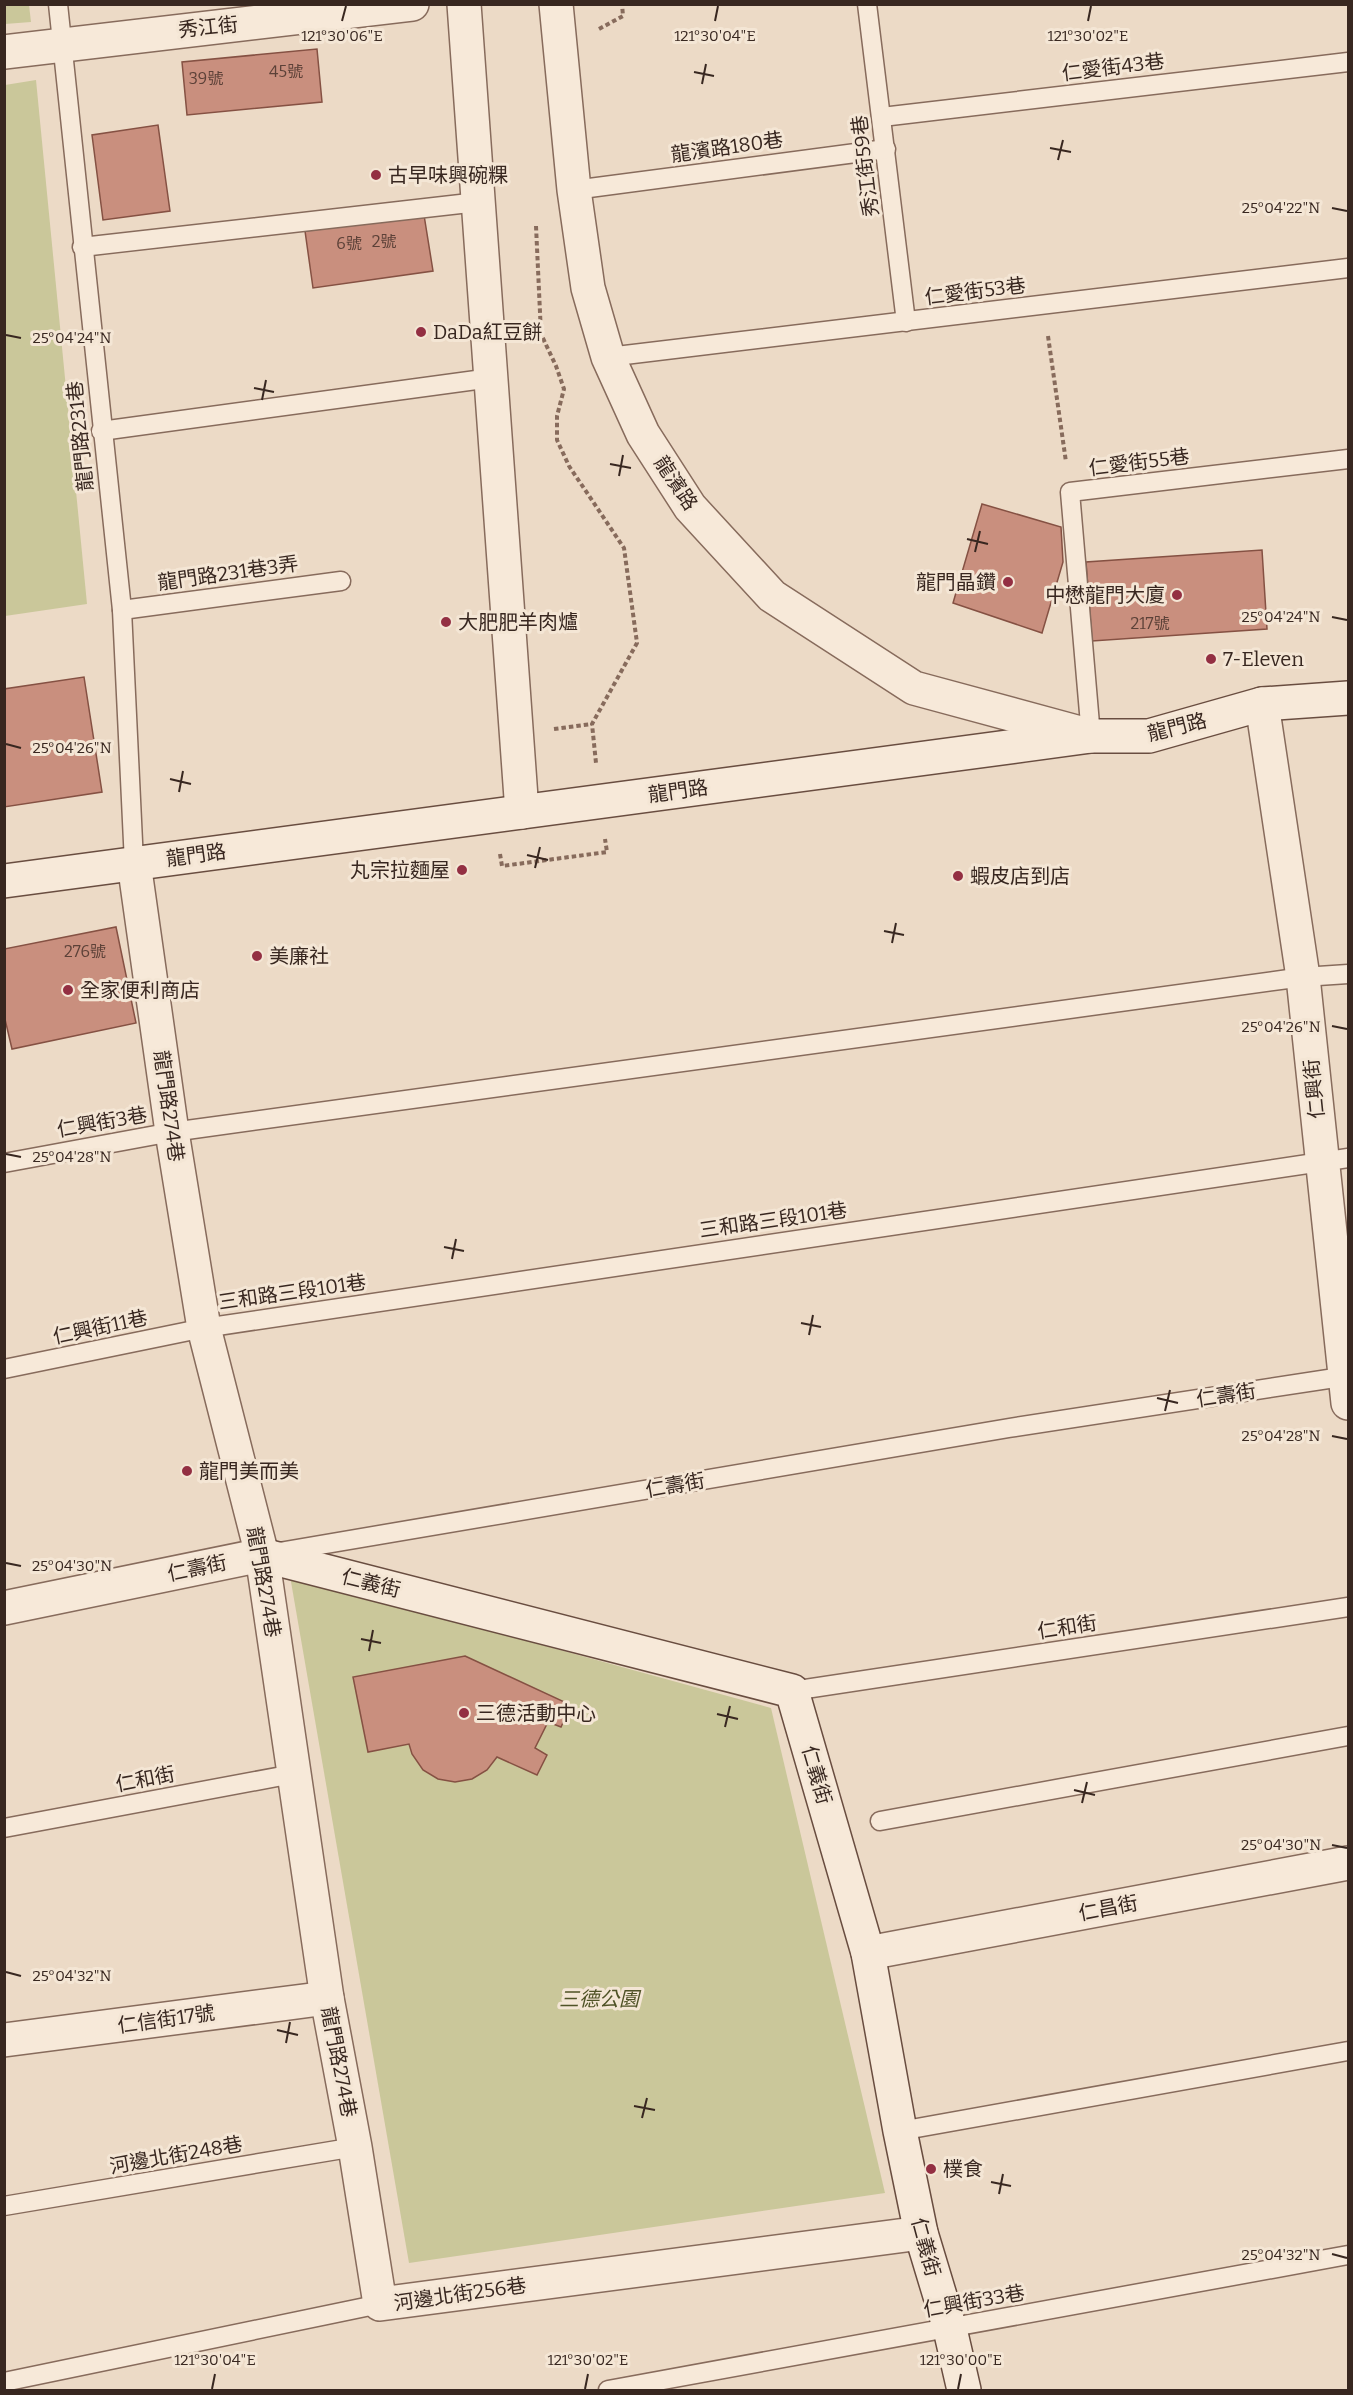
<svg xmlns="http://www.w3.org/2000/svg" width="1353" height="2395" font-family="Bitter,'Noto Sans TC',serif">
  <rect width="100%" height="100%" fill="#ecdac6"/>
  <g fill="#cac79a">
    <polygon points="4,5 29,5 31,22 5,24"/>
    <polygon points="36,80 87,604 5,616 5,85"/>
    <polygon points="290,1576 771,1708 885,2193 409,2263"/>
  </g>
  <g fill="#c98f7e" stroke="#855143" stroke-width="1.5">
    <polygon points="317,49 322,102 187,115 182,62"/>
    <polygon points="158,125 170,211 103,220 92,135"/>
    <polygon points="424,215 433,271 313,288 305,231"/>
    <polygon points="982,504 1061,527 1063,562 1042,633 953,603"/>
    <polygon points="1262,550 1267,629 1092,641 1086,562"/>
    <polygon points="84,677 102,792 4,807 4,689"/>
    <polygon points="116,927 136,1023 12,1049 4,1015 4,949"/>
    <polygon points="465,1656 571,1705 561,1727 548,1722 535,1748 547,1755 537,1775 497,1757 487,1770 472,1779 455,1782 438,1779 423,1770 412,1754 409,1744 368,1752 353,1677"/>
  </g>
  <g fill="none" stroke-linecap="round" stroke-linejoin="round">
    <g stroke="#876b5c" stroke-width="21">
      <g id="lane">
        <polyline points="58,4 122,610 134,863"/>
        <polyline points="867,4 906,322"/>
        <polyline points="882,117 1348,62"/>
        <polyline points="574,190 886,149"/>
        <polyline points="82,247 478,202"/>
        <polyline points="608,357 1348,268"/>
        <polyline points="101,431 491,378"/>
        <polyline points="122,610 341,581"/>
        <polyline points="1091,736 1070,492 1348,459"/>
        <polyline points="4,1163 172,1132 1303,977 1348,974"/>
        <polyline points="4,1369 204,1328 1348,1158"/>
        <polyline points="279,1552 1009,1428 1348,1376"/>
        <polyline points="792,1691 1348,1607"/>
        <polyline points="880,1821 1348,1736"/>
        <polyline points="4,1828 293,1774"/>
        <polyline points="900,2131 1348,2051"/>
        <polyline points="4,2206 355,2147"/>
        <polyline points="4,2382 380,2304"/>
        <polyline points="608,2390 1348,2255"/>
      </g>
    </g>
    <g stroke="#876b5c" stroke-width="36">
      <g id="street">
        <polyline points="464,4 522,812"/>
        <polyline points="556,4 574,190 588,288 608,357 643,434 690,507 772,596 914,688 1091,736"/>
        <polyline points="4,52 412,4"/>
        <polyline points="1262,704 1303,977 1348,1403"/>
        <polyline points="134,863 172,1132 204,1328 262,1555 327,1998 355,2147 380,2304 921,2233"/>
        <polyline points="4,1608 262,1555"/>
        <polyline points="868,1953 1348,1863"/>
        <polyline points="4,2040 327,1998"/>
      </g>
    </g>
    <g stroke="#694d40" stroke-width="36">
      <g id="secondary">
        <polyline points="4,881 1091,736 1149,736 1262,704 1348,698"/>
        <polyline points="262,1555 792,1691 868,1953 900,2131 921,2233 950,2329 964,2390"/>
      </g>
    </g>
    <g stroke="#876b5c" stroke-width="4" stroke-dasharray="4.5 3" stroke-linecap="butt">
      <polyline points="599,29 623,16 622,4"/>
      <polyline points="536,226 541,334 556,366 564,389 557,416 557,440 569,466 624,548 637,643 592,724 596,763"/>
      <polyline points="1048,336 1066,462"/>
      <polyline points="554,729 592,724"/>
      <polyline points="500,854 502,866 607,852 605,839"/>
    </g>
    <use href="#lane" stroke="#f7e9d9" stroke-width="18"/>
    <use href="#street" stroke="#f7e9d9" stroke-width="33"/>
    <use href="#secondary" stroke="#f7e9d9" stroke-width="33"/>
  </g>
  <path fill="none" stroke="#382720" stroke-width="2" d="M342,21L346,6M715,21L718,6M1088,21L1091,6M694,72L714,76M702,84L706,64M1050,148L1071,152M1058,160L1063,140M1332,208L1347,211M6,335L21,338M254,388L274,392M262,400L266,380M610,464L631,468M619,476L623,455M967,539L988,544M975,552L980,531M1332,617L1347,620M6,744L21,748M170,779L191,784M179,792L183,771M527,855L548,860M535,868L540,847M884,931L904,935M892,943L896,923M1332,1026L1347,1029M6,1154L21,1157M444,1247L464,1251M452,1259L456,1239M801,1323L821,1327M809,1335L813,1315M1157,1398L1178,1403M1165,1411L1170,1390M1332,1436L1347,1439M6,1563L21,1566M361,1639L381,1643M369,1651L373,1630M717,1714L738,1719M725,1727L730,1706M1074,1790L1095,1795M1082,1803L1087,1782M1332,1845L1347,1848M6,1972L21,1976M277,2030L298,2035M286,2043L290,2022M634,2106L655,2110M642,2118L647,2098M991,2182L1011,2186M999,2194L1003,2174M1332,2254L1347,2258M212,2389L215,2374M585,2389L588,2374M958,2389L961,2374"/>
  <g fill="#932f42" stroke="#f4e6d5" stroke-width="2">
    <circle cx="376" cy="175" r="6"/>
    <circle cx="421" cy="332" r="6"/>
    <circle cx="1008" cy="582" r="6"/>
    <circle cx="1177" cy="595" r="6"/>
    <circle cx="446" cy="622" r="6"/>
    <circle cx="1211" cy="659" r="6"/>
    <circle cx="462" cy="870" r="6"/>
    <circle cx="958" cy="876" r="6"/>
    <circle cx="257" cy="956" r="6"/>
    <circle cx="68" cy="990" r="6"/>
    <circle cx="187" cy="1471" r="6"/>
    <circle cx="464" cy="1713" r="6"/>
    <circle cx="931" cy="2169" r="6"/>
  </g>
  <g text-anchor="middle" stroke-width="6" stroke-linejoin="round" paint-order="stroke">
    <g font-size="16" fill="#5c4138">
      <text x="286" y="77">45號</text>
      <text x="206" y="84">39號</text>
      <text x="384" y="247">2號</text>
      <text x="349" y="249">6號</text>
      <text x="1150" y="629">217號</text>
      <text x="85" y="957">276號</text>
    </g>
    <g font-size="20" fill="#382720" stroke="#f4e6d5">
      <text transform="translate(208 27) rotate(-6)" y="7">秀江街</text>
      <text transform="translate(1113 67) rotate(-7)" y="7">仁愛街43巷</text>
      <text transform="translate(727 147) rotate(-8)" y="7">龍濱路180巷</text>
      <text transform="translate(865 166) rotate(-97)" y="7">秀江街59巷</text>
      <text transform="translate(975 291) rotate(-7)" y="7">仁愛街53巷</text>
      <text transform="translate(80 436) rotate(-96)" y="7">龍門路231巷</text>
      <text transform="translate(1139 462) rotate(-7)" y="7">仁愛街55巷</text>
      <text transform="translate(676 483) rotate(56)" y="7">龍濱路</text>
      <text transform="translate(228 573) rotate(-8)" y="7">龍門路231巷3弄</text>
      <text transform="translate(1177 727) rotate(-14)" y="7">龍門路</text>
      <text transform="translate(678 791) rotate(-8)" y="7">龍門路</text>
      <text transform="translate(196 855) rotate(-8)" y="7">龍門路</text>
      <text transform="translate(1314 1089) rotate(-96)" y="7">仁興街</text>
      <text transform="translate(169 1106) rotate(82)" y="7">龍門路274巷</text>
      <text transform="translate(102 1122) rotate(-10)" y="7">仁興街3巷</text>
      <text transform="translate(773 1220) rotate(-8)" y="7">三和路三段101巷</text>
      <text transform="translate(292 1292) rotate(-8)" y="7">三和路三段101巷</text>
      <text transform="translate(100 1327) rotate(-12)" y="7">仁興街11巷</text>
      <text transform="translate(1226 1395) rotate(-9)" y="7">仁壽街</text>
      <text transform="translate(675 1485) rotate(-10)" y="7">仁壽街</text>
      <text transform="translate(197 1568) rotate(-12)" y="7">仁壽街</text>
      <text transform="translate(264 1582) rotate(80)" y="7">龍門路274巷</text>
      <text transform="translate(371 1583) rotate(14)" y="7">仁義街</text>
      <text transform="translate(1067 1627) rotate(-9)" y="7">仁和街</text>
      <text transform="translate(817 1775) rotate(74)" y="7">仁義街</text>
      <text transform="translate(145 1779) rotate(-11)" y="7">仁和街</text>
      <text transform="translate(1108 1908) rotate(-11)" y="7">仁昌街</text>
      <text transform="translate(166 2019) rotate(-8)" y="7">仁信街17號</text>
      <text transform="translate(339 2062) rotate(79)" y="7">龍門路274巷</text>
      <text transform="translate(176 2155) rotate(-10)" y="7">河邊北街248巷</text>
      <text transform="translate(926 2247) rotate(75)" y="7">仁義街</text>
      <text transform="translate(460 2294) rotate(-8)" y="7">河邊北街256巷</text>
      <text transform="translate(974 2301) rotate(-10)" y="7">仁興街33巷</text>
    </g>
    <g font-size="20" fill="#382720" stroke="#f4e6d5" text-anchor="start">
      <text x="388" y="182">古早味興碗粿</text>
      <text x="433" y="339">DaDa紅豆餅</text>
      <text x="996" y="589" text-anchor="end">龍門晶鑽</text>
      <text x="1165" y="602" text-anchor="end">中懋龍門大廈</text>
      <text x="458" y="629">大肥肥羊肉爐</text>
      <text x="1223" y="666">7-Eleven</text>
      <text x="450" y="877" text-anchor="end">丸宗拉麵屋</text>
      <text x="970" y="883">蝦皮店到店</text>
      <text x="269" y="963">美廉社</text>
      <text x="80" y="997">全家便利商店</text>
      <text x="199" y="1478">龍門美而美</text>
      <text x="476" y="1720">三德活動中心</text>
      <text x="943" y="2176">樸食</text>
    </g>
    <g font-size="20" font-style="italic" fill="#505327" stroke="#f4e6d5">
      <text x="599" y="2006">三德公園</text>
    </g>
  </g>
  <g font-size="15" text-anchor="middle" fill="#382720" stroke="#f4e6d5" stroke-width="6" stroke-linejoin="round" paint-order="stroke">
    <text x="342" y="41">121°30'06"E</text>
    <text x="715" y="41">121°30'04"E</text>
    <text x="1088" y="41">121°30'02"E</text>
    <text x="1281" y="213">25°04'22"N</text>
    <text x="72" y="343">25°04'24"N</text>
    <text x="1281" y="622">25°04'24"N</text>
    <text x="72" y="753">25°04'26"N</text>
    <text x="1281" y="1032">25°04'26"N</text>
    <text x="72" y="1162">25°04'28"N</text>
    <text x="1281" y="1441">25°04'28"N</text>
    <text x="72" y="1571">25°04'30"N</text>
    <text x="1281" y="1850">25°04'30"N</text>
    <text x="72" y="1981">25°04'32"N</text>
    <text x="1281" y="2260">25°04'32"N</text>
    <text x="215" y="2365">121°30'04"E</text>
    <text x="588" y="2365">121°30'02"E</text>
    <text x="961" y="2365">121°30'00"E</text>
  </g>
  <rect width="1353" height="2395" fill="none" stroke="#382720" stroke-width="12"/>
</svg>
